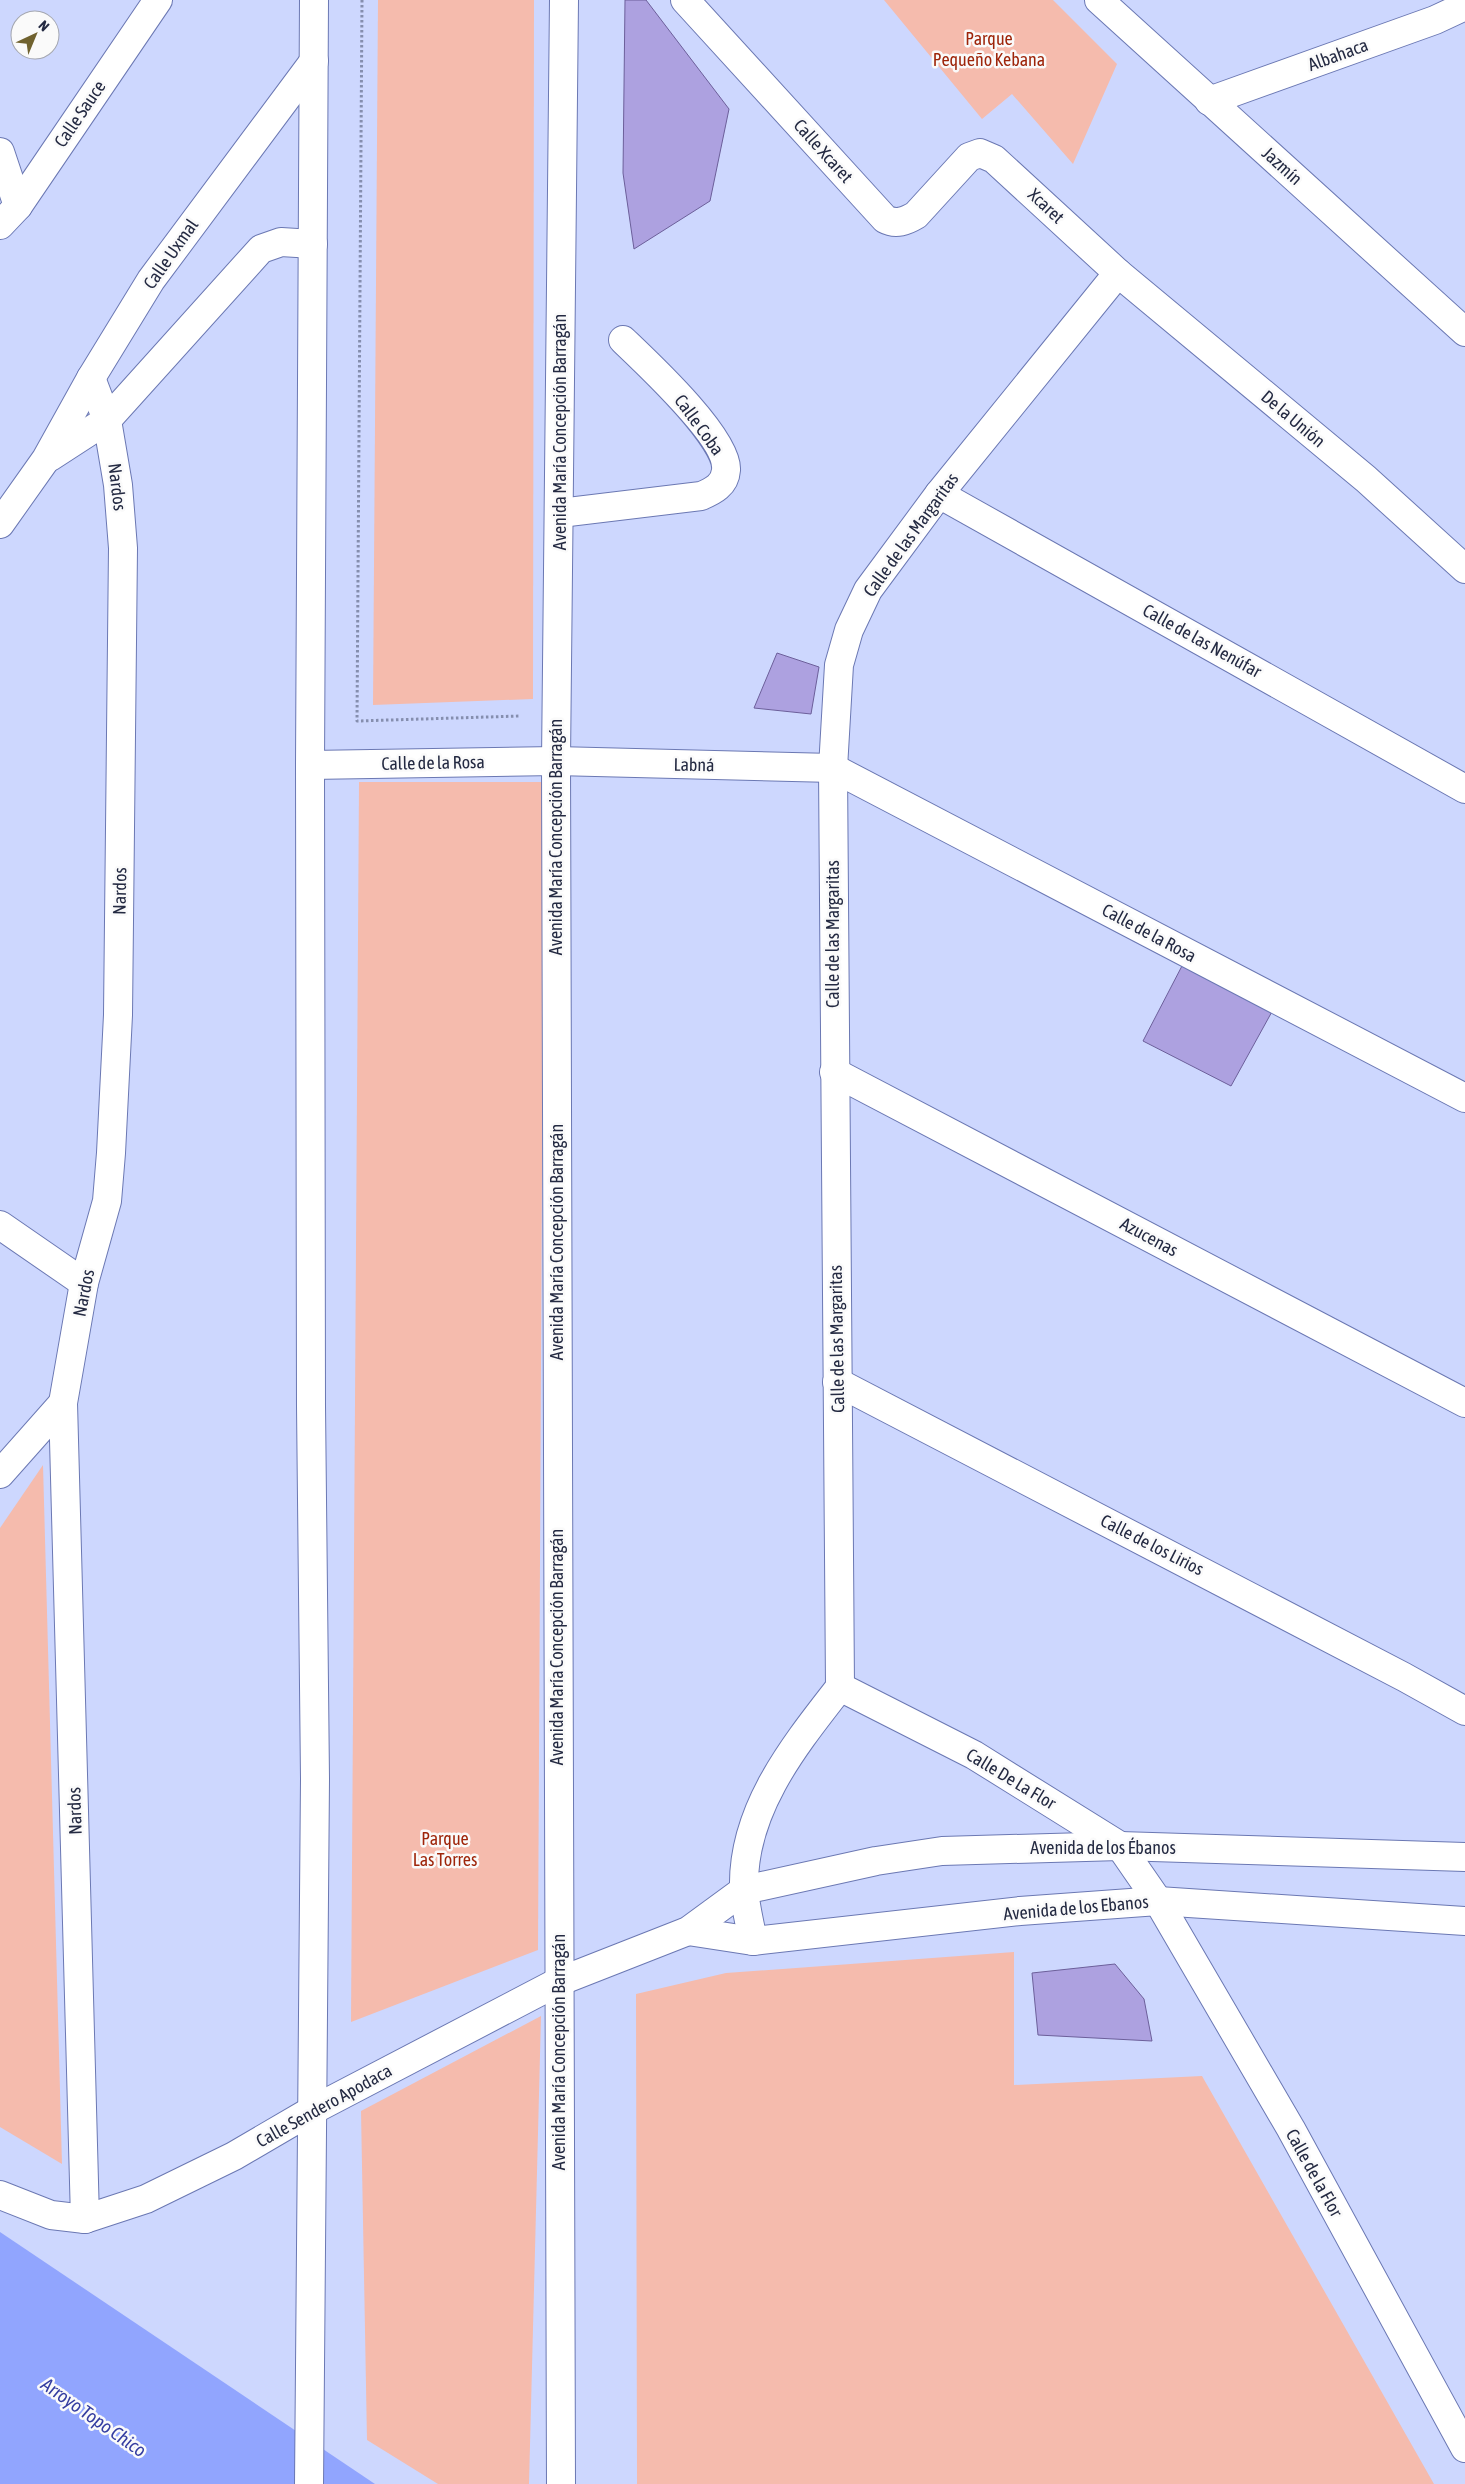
<svg xmlns="http://www.w3.org/2000/svg" width="1465" height="2484" font-family="'Asap Condensed',sans-serif">
  <rect width="100%" height="100%" fill="#cdd7fe"/>
  <g fill="#f5bbad">
    <polygon points="378,0 534,0 533,699 373,705"/>
    <polygon points="884,0 1053,0 1117,64 1073,164 1012,94 982,119"/>
    <polygon points="359,782 544,782 538,1950 351,2022"/>
    <polygon points="43,1465 62,2164 0,2127 0,1528"/>
    <polygon points="1014,1952 1014,2085 1202,2076 1434,2484 637,2484 636,1994 726,1973"/>
    <polygon points="541,2016 529,2484 438,2484 367,2440 361,2111"/>
  </g>
  <polygon fill="#91a5fe" points="0,2232 375,2484 0,2484"/>
  <g fill="#ada1e0" stroke="#6c5f9a">
    <polygon points="625,0 646,0 729,109 710,201 634,249 623,173"/>
    <polygon points="777,653 819,667 811,714 754,708"/>
    <polygon points="1183,964 1274,1008 1231,1086 1143,1041"/>
    <polygon points="1115,1964 1144,1999 1152,2041 1038,2035 1032,1973"/>
  </g>
  <g fill="none" stroke-linecap="round" stroke-linejoin="round">
    <g stroke="#6b78b3" stroke-width="30">
      <g id="street">
        <path d="M685,0L885,219C896,225 906,221 916,215L969,157L980,153L994,159L1118,273L1366,479L1465,569"/>
        <polyline points="1099,0 1465,332"/>
        <polyline points="1209,101 1435,20 1465,6"/>
        <polyline points="0,152 18,206"/>
        <polyline points="50,457 107,420 261,249 281,242 313,244"/>
        <polyline points="939,494 1465,789"/>
        <path d="M560,513L701,496C713,491 725,485 726,470C729,439 646,362 623,340"/>
        <polyline points="0,524 46,459 91,378 151,280 314,61"/>
        <polyline points="310,765 556,761 833,768 1465,1098"/>
        <polyline points="834,1072 1465,1403"/>
        <polyline points="0,1225 84,1283"/>
        <polyline points="837,1382 1404,1677 1465,1711"/>
        <polyline points="0,1474 63,1403"/>
        <polyline points="840,1687 833,768 839,665 849,630 868,590 939,494 1118,273"/>
        <polyline points="840,1687 974,1755 1120,1846 1158,1901 1291,2129 1465,2448"/>
        <path d="M753,1941C750,1924 745,1906 744,1888C742,1810 794,1746 840,1687"/>
        <polyline points="85,2219 63,1403 84,1283 107,1201 111,1153 118,1015 123,548 118,485 107,420 91,378"/>
      </g>
    </g>
    <g stroke="#6b78b3" stroke-width="30">
      <g id="secondary">
        <polyline points="0,225 18,206 158,0"/>
        <polyline points="688,1931 753,1941 1020,1911 1158,1901 1465,1921"/>
        <polyline points="0,2195 51,2215 85,2219 146,2199 234,2156 311,2111 558,1982 688,1931 744,1890 876,1861 942,1851 1120,1846 1465,1857"/>
        <polyline points="309,2484 315,1779 311,1406 310,765 314,0"/>
        <polyline points="561,2484 556,761 564,0"/>
      </g>
    </g>
    <polyline stroke="#858eae" stroke-width="3" stroke-dasharray="2.5 2.5" stroke-linecap="butt" points="362,0 357,721 520,716"/>
    <use href="#street" stroke="#fff" stroke-width="28"/>
    <use href="#secondary" stroke="#fff" stroke-width="28"/>
  </g>
  <g text-anchor="middle" stroke-width="5" stroke-linejoin="round" paint-order="stroke">
    <g font-size="18" fill="#9e250a" stroke="#fafafa">
      <text x="989" y="45">Parque<tspan x="989" dy="21">Pequeño Kebana</tspan></text>
      <text x="445" y="1845">Parque<tspan x="445" dy="21">Las Torres</tspan></text>
    </g>
    <g font-size="18" fill="#242a42" stroke="#fafafa">
      <text transform="translate(1338 55) rotate(-20)" y="6">Albahaca</text>
      <text transform="translate(80 114) rotate(-56)" y="6">Calle Sauce</text>
      <text transform="translate(823 151) rotate(48)" y="6">Calle Xcaret</text>
      <text transform="translate(1282 166) rotate(42)" y="6">Jazmín</text>
      <text transform="translate(1046 206) rotate(43)" y="6">Xcaret</text>
      <text transform="translate(171 254) rotate(-55)" y="6">Calle Uxmal</text>
      <text transform="translate(1293 419) rotate(40)" y="6">De la Unión</text>
      <text transform="translate(699 425) rotate(54)" y="6">Calle Coba</text>
      <text transform="translate(560 432) rotate(-90)" y="6">Avenida María Concepción Barragán</text>
      <text transform="translate(117 487) rotate(83)" y="6">Nardos</text>
      <text transform="translate(911 535) rotate(-54)" y="6">Calle de las Margaritas</text>
      <text transform="translate(1202 641) rotate(29)" y="6">Calle de las Nenúfar</text>
      <text transform="translate(433 763) rotate(-1)" y="6">Calle de la Rosa</text>
      <text transform="translate(694 765) rotate(1)" y="6">Labná</text>
      <text transform="translate(556 837) rotate(-90)" y="6">Avenida María Concepción Barragán</text>
      <text transform="translate(120 891) rotate(-89)" y="6">Nardos</text>
      <text transform="translate(1149 933) rotate(28)" y="6">Calle de la Rosa</text>
      <text transform="translate(833 934) rotate(-90)" y="6">Calle de las Margaritas</text>
      <text transform="translate(1149 1237) rotate(28)" y="6">Azucenas</text>
      <text transform="translate(557 1242) rotate(-90)" y="6">Avenida María Concepción Barragán</text>
      <text transform="translate(84 1293) rotate(-79)" y="6">Nardos</text>
      <text transform="translate(837 1339) rotate(-91)" y="6">Calle de las Margaritas</text>
      <text transform="translate(1152 1545) rotate(27)" y="6">Calle de los Lirios</text>
      <text transform="translate(557 1647) rotate(-90)" y="6">Avenida María Concepción Barragán</text>
      <text transform="translate(1011 1779) rotate(31)" y="6">Calle De La Flor</text>
      <text transform="translate(75 1811) rotate(-92)" y="6">Nardos</text>
      <text x="1103" y="1854">Avenida de los Ébanos</text>
      <text transform="translate(1076 1908) rotate(-5)" y="6">Avenida de los Ebanos</text>
      <text transform="translate(559 2052) rotate(-90)" y="6">Avenida María Concepción Barragán</text>
      <text transform="translate(324 2106) rotate(-29)" y="6">Calle Sendero Apodaca</text>
      <text transform="translate(1314 2173) rotate(61)" y="6">Calle de la Flor</text>
    </g>
    <g font-size="19" font-style="italic" fill="#343da1" stroke="#fafafa">
      <text transform="translate(94 2417) rotate(35)" y="7">Arroyo Topo Chico</text>
    </g>
  </g>
  <g transform="translate(35 35) rotate(44)"><circle r="24" fill="#fafafa" stroke="#a4a7b0"/>
  <path d="M0-4L9 19L0 12L-9 19Z" fill="#70622f"/>
  <text y="-8" font-size="14" font-weight="bold" text-anchor="middle" fill="#242a42">N</text>
  </g>
</svg>
